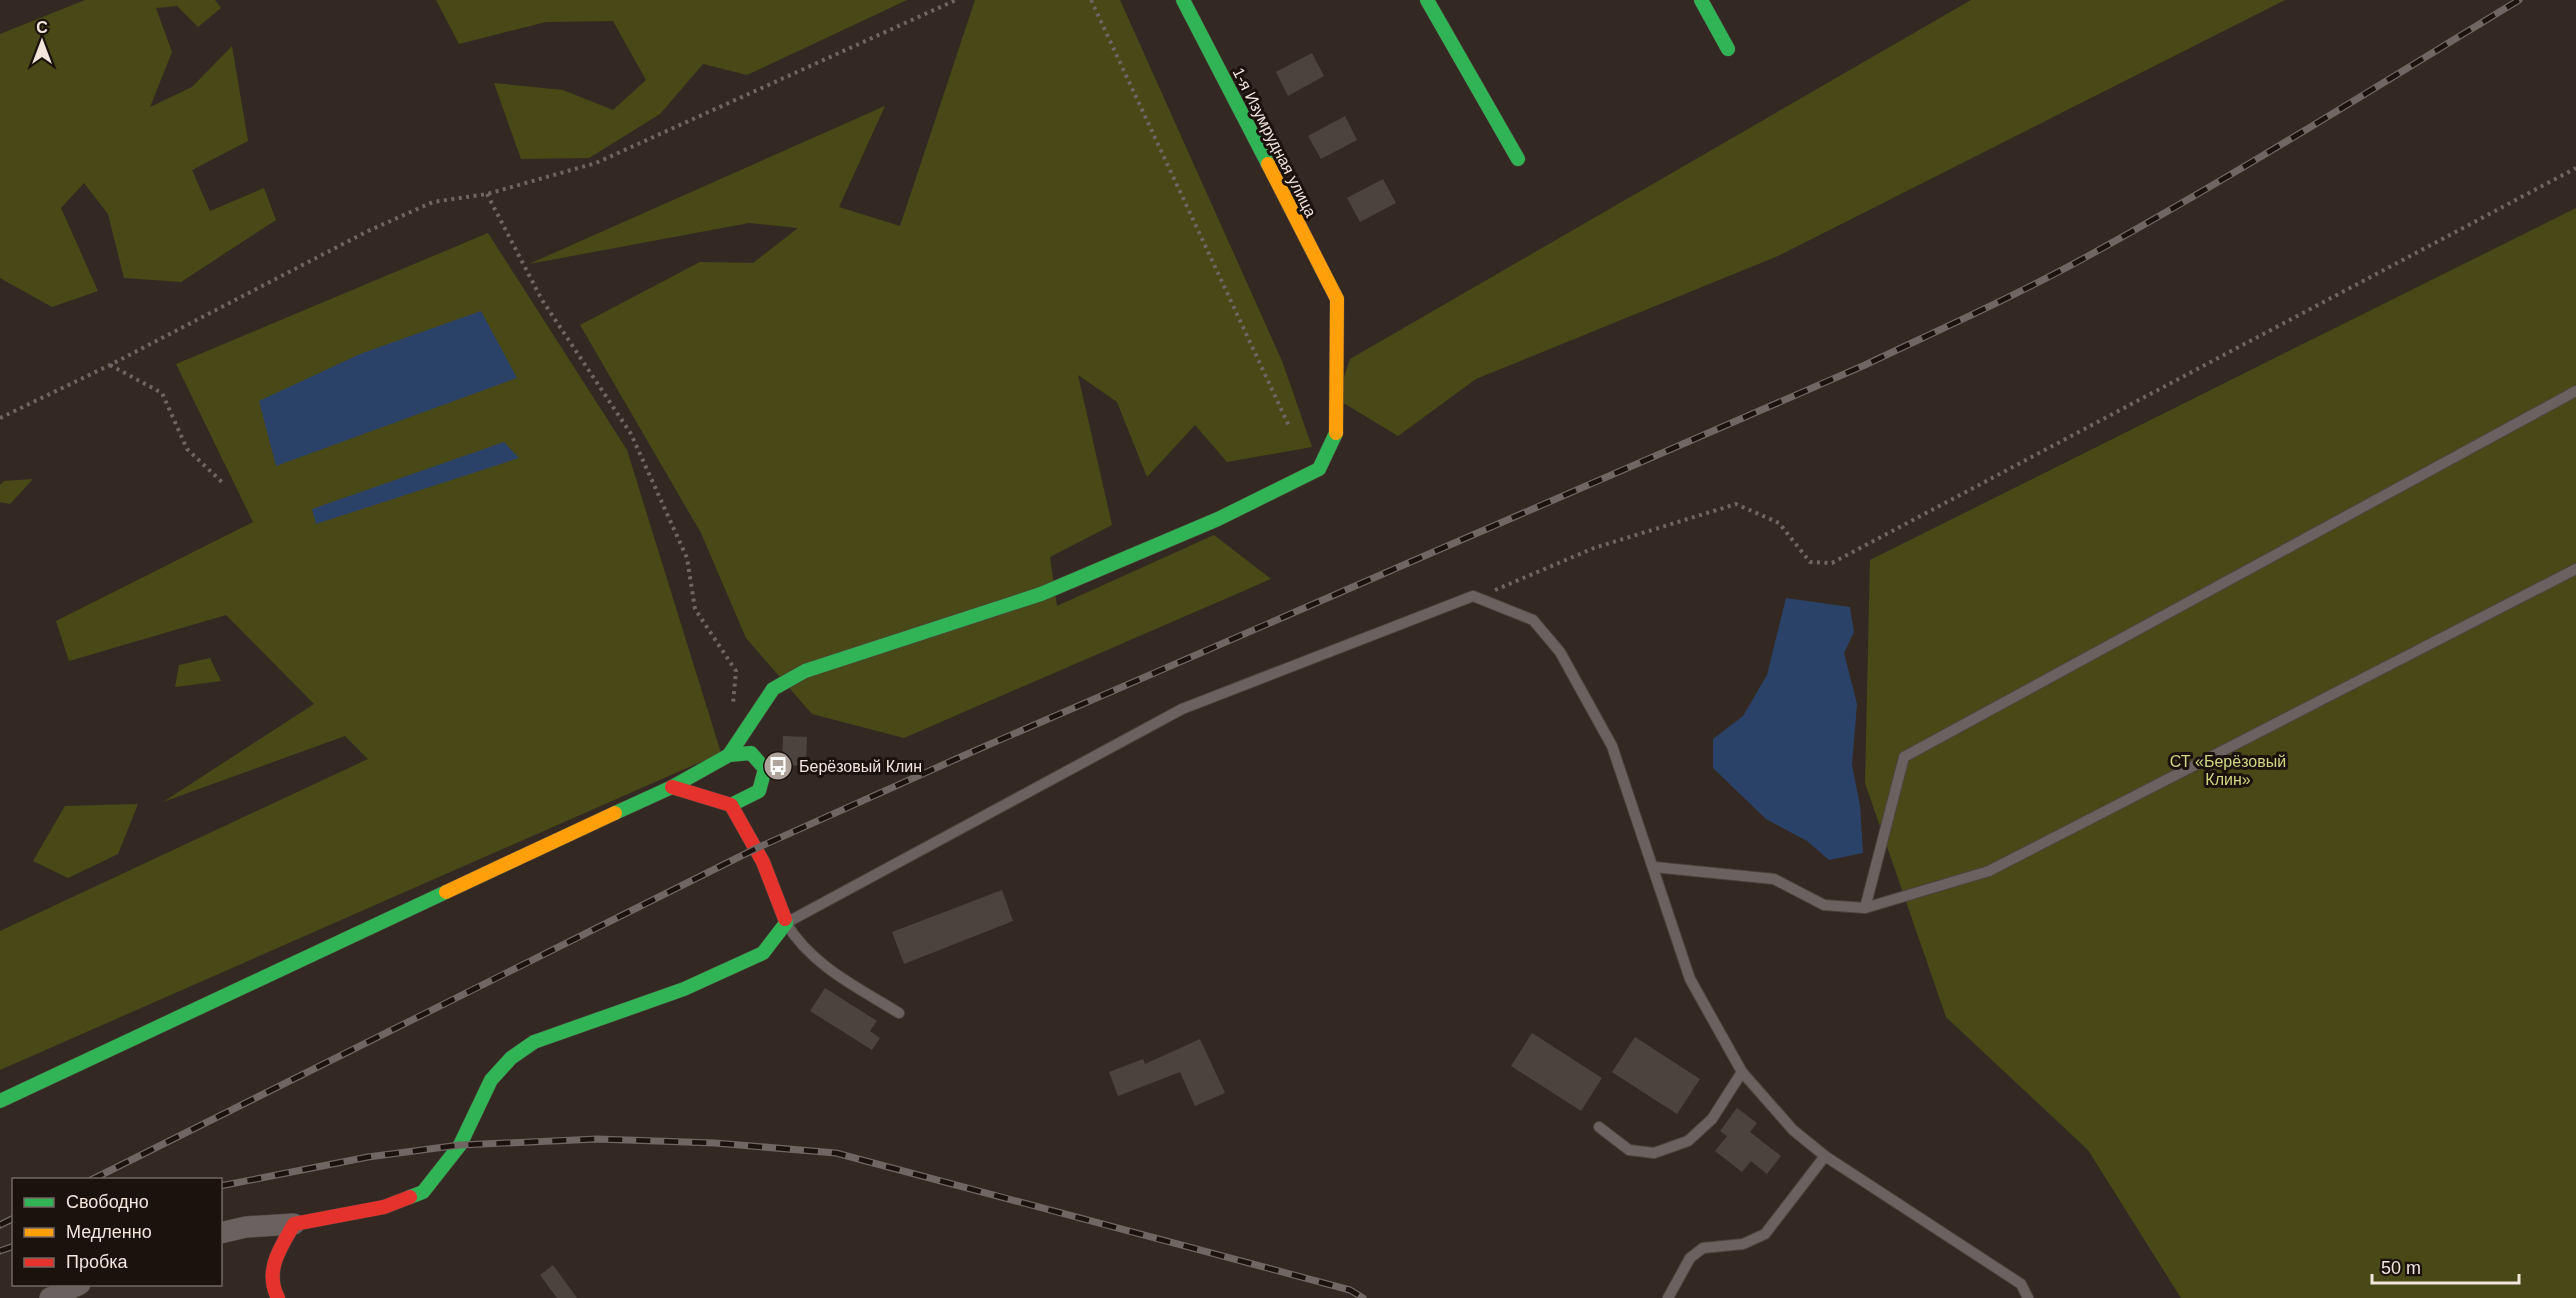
<svg xmlns="http://www.w3.org/2000/svg" width="2576" height="1298" font-family="Helvetica,sans-serif">
  <rect width="100%" height="100%" fill="#342922"/>
  <g fill="#484917">
    <polygon points="85,0 215,0 221,8 198,27 177,6 156,8 172,52 150,107 192,87 232,46 248,141 192,170 210,211 264,188 276,220 181,282 124,278 108,214 84,183 61,208 98,291 52,307 0,278 0,34"/>
    <polygon points="436,0 907,0 747,75 703,64 660,114 589,158 521,159 494,83 563,90 613,110 646,80 613,21 546,22 459,44"/>
    <polygon points="975,0 1120,0 1282,361 1312,447 1227,462 1195,425 1147,477 1117,402 1078,375 1112,525 1050,557 1057,606 1214,535 1271,579 904,738 812,714 746,638 701,533 580,325 700,262 753,263 798,228 749,223 529,264 885,106 839,207 900,226"/>
    <polygon points="1971,0 2285,0 1778,256 1476,379 1398,436 1337,399 1350,359"/>
    <polygon points="2576,208 2576,1298 2181,1298 2088,1150 1946,1017 1865,783 1870,560"/>
    <polygon points="488,233 627,450 721,753 0,1070 0,931 368,759 345,736 163,802 314,704 226,615 69,661 56,621 253,522 176,364"/>
    <polygon points="33,479 10,504 0,502 0,485 4,481"/>
    <polygon points="210,658 221,681 175,687 179,665"/>
    <polygon points="138,804 118,854 68,878 33,861 65,806"/>
  </g>
  <g fill="#2b4268">
    <polygon points="481,311 517,378 276,466 259,401 360,354"/>
    <polygon points="504,442 519,458 316,524 312,509"/>
    <polygon points="1786,598 1850,607 1854,632 1844,653 1857,704 1852,765 1860,805 1863,853 1829,860 1807,841 1766,819 1713,768 1713,739 1743,716 1767,675"/>
  </g>
  <g fill="#4d433e">
    <polygon points="1312,53 1324,76 1288,96 1276,72"/>
    <polygon points="1345,116 1357,140 1321,159 1308,136"/>
    <polygon points="1383,179 1396,203 1360,222 1347,198"/>
    <polygon points="783,736 807,737 806,766 782,765"/>
    <polygon points="1002,890 1013,921 904,964 892,932"/>
    <polygon points="825,988 877,1021 870,1031 880,1038 872,1050 810,1011"/>
    <polygon points="1532,1033 1602,1078 1581,1111 1511,1066"/>
    <polygon points="1635,1037 1700,1079 1677,1114 1612,1072"/>
    <polygon points="1200,1039 1225,1093 1195,1106 1180,1072 1118,1096 1109,1072 1143,1059 1145,1064"/>
    <polygon points="1737,1108 1757,1123 1750,1132 1781,1156 1767,1174 1751,1161 1742,1172 1715,1151 1727,1136 1720,1131"/>
    <polygon points="553,1265 577,1298 557,1298 540,1275"/>
  </g>
  <g fill="none" stroke-linecap="round" stroke-linejoin="round">
    <g stroke="#4d443e" stroke-width="12">
      <g id="lane">
        <polyline points="1654,867 1774,879 1824,905 1865,908 1989,871 2576,569"/>
        <polyline points="1865,908 1904,757 2576,391"/>
        <path d="M899,1013C857,987 812,966 786,923L1182,709L1473,596L1533,620L1560,652L1612,746L1690,979L1742,1072L1793,1130L1825,1156L2021,1284L2028,1298"/>
        <polyline points="1599,1127 1629,1150 1654,1153 1688,1141 1712,1119 1742,1072"/>
        <polyline points="1668,1298 1690,1258 1703,1248 1743,1244 1765,1234 1825,1156"/>
      </g>
    </g>
    <g stroke="#4d443e" stroke-width="22">
      <g id="street">
        <polyline points="220,1233 246,1227 294,1224"/>
        <polyline points="50,1298 80,1284"/>
      </g>
    </g>
    <g stroke="#4d443e" stroke-width="15">
      <g id="fast">
        <polyline points="1183,0 1268,164"/>
        <polyline points="1427,0 1518,159"/>
        <polyline points="1701,0 1728,49"/>
        <polyline points="729,755 773,689 805,671 1041,594 1218,519 1319,469 1336,433"/>
        <polyline points="615,813 672,787 729,755 751,753 765,769 759,791 731,805"/>
        <polyline points="0,1101 446,892"/>
        <polyline points="410,1197 423,1192 460,1145 491,1080 511,1058 534,1042 684,989 763,953 786,923 785,919"/>
      </g>
    </g>
    <g stroke="#4d443e" stroke-width="15">
      <g id="slow">
        <polyline points="1268,164 1337,299 1336,433"/>
        <polyline points="446,892 615,813"/>
      </g>
    </g>
    <g stroke="#4d443e" stroke-width="15">
      <g id="jam">
        <polyline points="672,787 731,805 763,862 785,919"/>
        <path d="M278,1298C264,1271 280,1248 294,1224L384,1207L410,1197"/>
      </g>
    </g>
    <g stroke="#6f6563" stroke-width="4" stroke-dasharray="3 4.5" stroke-linecap="butt">
      <polyline points="1091,0 1289,426"/>
      <polyline points="487,194 542,300 631,434 687,558 695,609 736,671 733,704"/>
      <polyline points="110,365 162,393 187,449 224,484"/>
      <polyline points="0,418 110,365 368,231 433,202 487,194 596,163 956,0"/>
      <polyline points="1495,590 1594,548 1736,504 1779,523 1810,562 1832,563 2576,168"/>
    </g>
    <use href="#lane" stroke="#6b6160" stroke-width="10"/>
    <use href="#street" stroke="#6b6160" stroke-width="21"/>
    <use href="#fast" stroke="#30b455" stroke-width="14"/>
    <use href="#slow" stroke="#ff9f0a" stroke-width="14"/>
    <use href="#jam" stroke="#e5322d" stroke-width="14"/>
    <g stroke="#706663" stroke-width="7">
      <g id="rail">
        <path d="M91,1180L757,848L965,755L1865,365C1943,328 2022,293 2097,251C2240,172 2379,85 2519,0"/>
        <polyline points="220,1186 368,1157 460,1145 597,1139 715,1143 836,1153 1350,1290 1363,1298"/>
        <polyline points="0,1225 14,1218"/>
        <polyline points="0,1251 14,1246"/>
      </g>
    </g>
    <use href="#rail" stroke="#1c120d" stroke-width="4.5" stroke-dasharray="14" stroke-linecap="butt"/>
  </g>
  <defs>
    <g id="bus-disc" transform="scale(1.5)"><circle r="9.5" fill="#b0a39b" stroke="#1c120d"/><path d="M-5-6H5V4H4V6H2V4H-2V6H-4V4H-5ZM-3.5-4V0h7V-4ZM-3.5 1.2v1.5H-2V1.2ZM2 1.2v1.5H3.5V1.2Z" fill="#fff"/></g>
  </defs>
  <g fill-rule="evenodd">
    <use href="#bus-disc" x="778" y="766"/>
  </g>
  <g text-anchor="middle" stroke-width="6" stroke-linejoin="round" paint-order="stroke">
    <g font-size="16" fill="#f3e4dc" stroke="#1c120d">
      <text transform="translate(1275 142) rotate(63)" y="6">1-я Изумрудная улица</text>
    </g>
    <g font-size="16" fill="#cfd681" stroke="#1c120d">
      <text x="2228" y="767">СТ «Берёзовый<tspan x="2228" dy="18">Клин»</tspan></text>
    </g>
    <g font-size="16" fill="#f3e4dc" stroke="#1c120d" text-anchor="start">
      <text x="799" y="772">Берёзовый Клин</text>
    </g>
  </g>
  <rect x="12" y="1178" width="210" height="108" fill="#1c120d" stroke="#726660" stroke-width="1.5"/>
  <rect x="24" y="1198" width="30" height="9" fill="#30b455" stroke="#726660" stroke-width="1.5"/>
  <text x="66" y="1208" font-size="18" fill="#f3e4dc">Свободно</text>
  <rect x="24" y="1228" width="30" height="9" fill="#ff9f0a" stroke="#726660" stroke-width="1.5"/>
  <text x="66" y="1238" font-size="18" fill="#f3e4dc">Медленно</text>
  <rect x="24" y="1258" width="30" height="9" fill="#e5322d" stroke="#726660" stroke-width="1.5"/>
  <text x="66" y="1268" font-size="18" fill="#f3e4dc">Пробка</text>
  <g transform="translate(42 42)" stroke="#1c120d" stroke-width="4.5" paint-order="stroke">
  <path d="M0-4.5L10 22L0 15L-10 22Z" fill="#f3e4dc"/>
  <text y="-9" font-size="16" font-weight="bold" text-anchor="middle" fill="#f3e4dc">С</text>
  </g>
  <path d="M2372 1274v9h147v-9" fill="none" stroke="#f3e4dc" stroke-width="3"/>
  <text x="2381" y="1274" font-size="18" fill="#f3e4dc" stroke="#1c120d" stroke-width="4.5" paint-order="stroke">50 m</text>
</svg>
